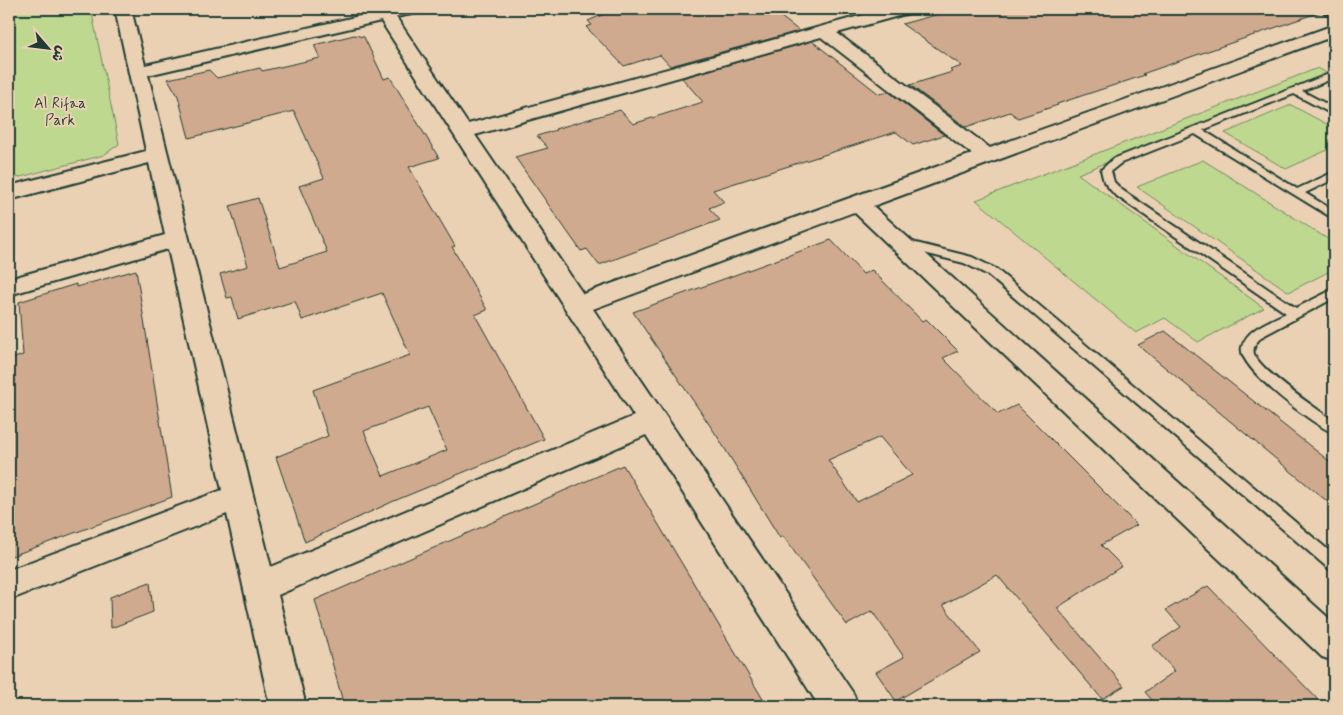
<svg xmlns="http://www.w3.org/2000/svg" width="1343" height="715" font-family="Mynerve,'Playpen Sans Arabic',sans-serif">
  <rect width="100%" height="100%" fill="#ebd1b3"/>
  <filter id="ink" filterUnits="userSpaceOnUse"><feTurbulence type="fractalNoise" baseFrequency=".02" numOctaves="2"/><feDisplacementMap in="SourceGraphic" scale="10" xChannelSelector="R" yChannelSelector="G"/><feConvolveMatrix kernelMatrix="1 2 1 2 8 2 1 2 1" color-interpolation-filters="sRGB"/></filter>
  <g filter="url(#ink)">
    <g fill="#bfd88f" stroke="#6f8a62">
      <polygon points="9,9 91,9 119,144 104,155 9,180"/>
      <polygon points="1318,68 1328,74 1078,174 1264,308 1198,342 1165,318 1136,333 976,200"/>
      <polygon points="1291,105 1334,128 1334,147 1286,169 1225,133"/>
      <polygon points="1203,160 1334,243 1334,269 1289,292 1137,187"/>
    </g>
    <g fill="#d0aa8f" stroke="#1f3d34" fill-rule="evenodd">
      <polygon points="599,9 771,9 799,31 670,66 660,55 624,66 586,27 592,25 588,21 604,14"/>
      <polygon points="957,9 1320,9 1320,12 1142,74 1145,75 1057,104 1058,105 1018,118 1010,112 966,127 910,85 952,72 950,70 962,66 902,24"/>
      <path d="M354,35L364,37L384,79L390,77L439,158L409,167L455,246L452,247L487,310L475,315L544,439L394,501L305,542L276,457L328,436L313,390L410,355L382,293L302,320L295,301L238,319L232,297L227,298L220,274L248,266L230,206L258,198L280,267L327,252L299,186L324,178L294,111L189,138L178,96L168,79L209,70L217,78L260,68L262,71L320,58L314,45ZM428,407L447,450L383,476L364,431Z"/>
      <polygon points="812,41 879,94 889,92 944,135 913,145 896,132 713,190 724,202 709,208 720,220 599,265 587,249 581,251 515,157 548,148 537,136 556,130 555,129 620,110 633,124 703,102 682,78"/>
      <path d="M831,240L863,274L872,270L922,321L926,319L958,351L943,358L998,414L1017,405L1137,525L1101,545L1122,566L1057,608L1124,686L1102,699L997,575L943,605L980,652L896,701L876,672L904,657L872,611L847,625L783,536L780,538L717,436L633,312ZM880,437L912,475L857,502L828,460Z"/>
      <polygon points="136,270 172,497 9,557 9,360 23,355 19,302 76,284 76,287"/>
      <polygon points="1165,331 1334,465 1334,507 1138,345"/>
      <polygon points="623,465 767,706 344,706 315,600"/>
      <polygon points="150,582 153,612 111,628 110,597"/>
      <polygon points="1208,586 1271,651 1324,706 1186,706 1179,698 1167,706 1157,706 1145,692 1175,671 1152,646 1181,627 1166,610"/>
    </g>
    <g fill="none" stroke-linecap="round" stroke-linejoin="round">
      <g stroke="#1f3d34" stroke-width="4">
        <g id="lane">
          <path d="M1334,72V78L1302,91L1334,108V115L1294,94L1203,130L1297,189L1334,172V179L1305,193L1334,211V219L1195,134L1121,163L1111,171L1114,182L1122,190L1296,308L1334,289V298L1261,337C1257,342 1252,347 1254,354C1261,372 1317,409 1334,421V433C1316,427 1236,367 1242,347C1247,328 1271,321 1286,313L1114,194L1104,182L1101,170L1113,159Z"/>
          <polygon points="904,240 972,257 996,269 1334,555 1334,571 1329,569 988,275 964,263 900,247 898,244 900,241"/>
        </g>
      </g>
      <g stroke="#1f3d34" stroke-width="4">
        <g id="street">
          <path d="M115,9H131L145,65L390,9H419L417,13L396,17L468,124L885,9H911L909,13L837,33L990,148L1334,25V36L873,206L1334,623V661L1322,657L854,212L593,309L853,693L858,706H819L646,435L278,595L306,706H270L227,514L9,600V570L222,490L168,249L9,295V279L165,235L149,163L9,200V186L146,151ZM381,21L634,416L271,567L148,75ZM821,37L972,154L583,294L475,135Z"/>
          <polygon points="1323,9 1334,9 1334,15 1325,13"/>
        </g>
      </g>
      <use href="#lane" fill="#ebd1b3" fill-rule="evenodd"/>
      <use href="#street" fill="#ebd1b3" fill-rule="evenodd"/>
    </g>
  </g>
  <g text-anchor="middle" stroke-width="4" stroke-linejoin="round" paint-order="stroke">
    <g font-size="15" fill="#274539" stroke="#ebd1b3">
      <text x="60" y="108">Al Rifaa<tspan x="60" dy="17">Park</tspan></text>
    </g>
  </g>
  <rect width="1343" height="715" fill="none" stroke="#ebd1b3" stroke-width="30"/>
  <rect x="15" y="15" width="1313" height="685" fill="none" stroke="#1f3d34" stroke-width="2" filter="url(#ink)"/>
  <g transform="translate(48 48) rotate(118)" stroke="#ebd1b3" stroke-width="4" paint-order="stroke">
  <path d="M0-4L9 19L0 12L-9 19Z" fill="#1f3d34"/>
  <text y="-8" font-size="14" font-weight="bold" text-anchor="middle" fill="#1f3d34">ش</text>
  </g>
</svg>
